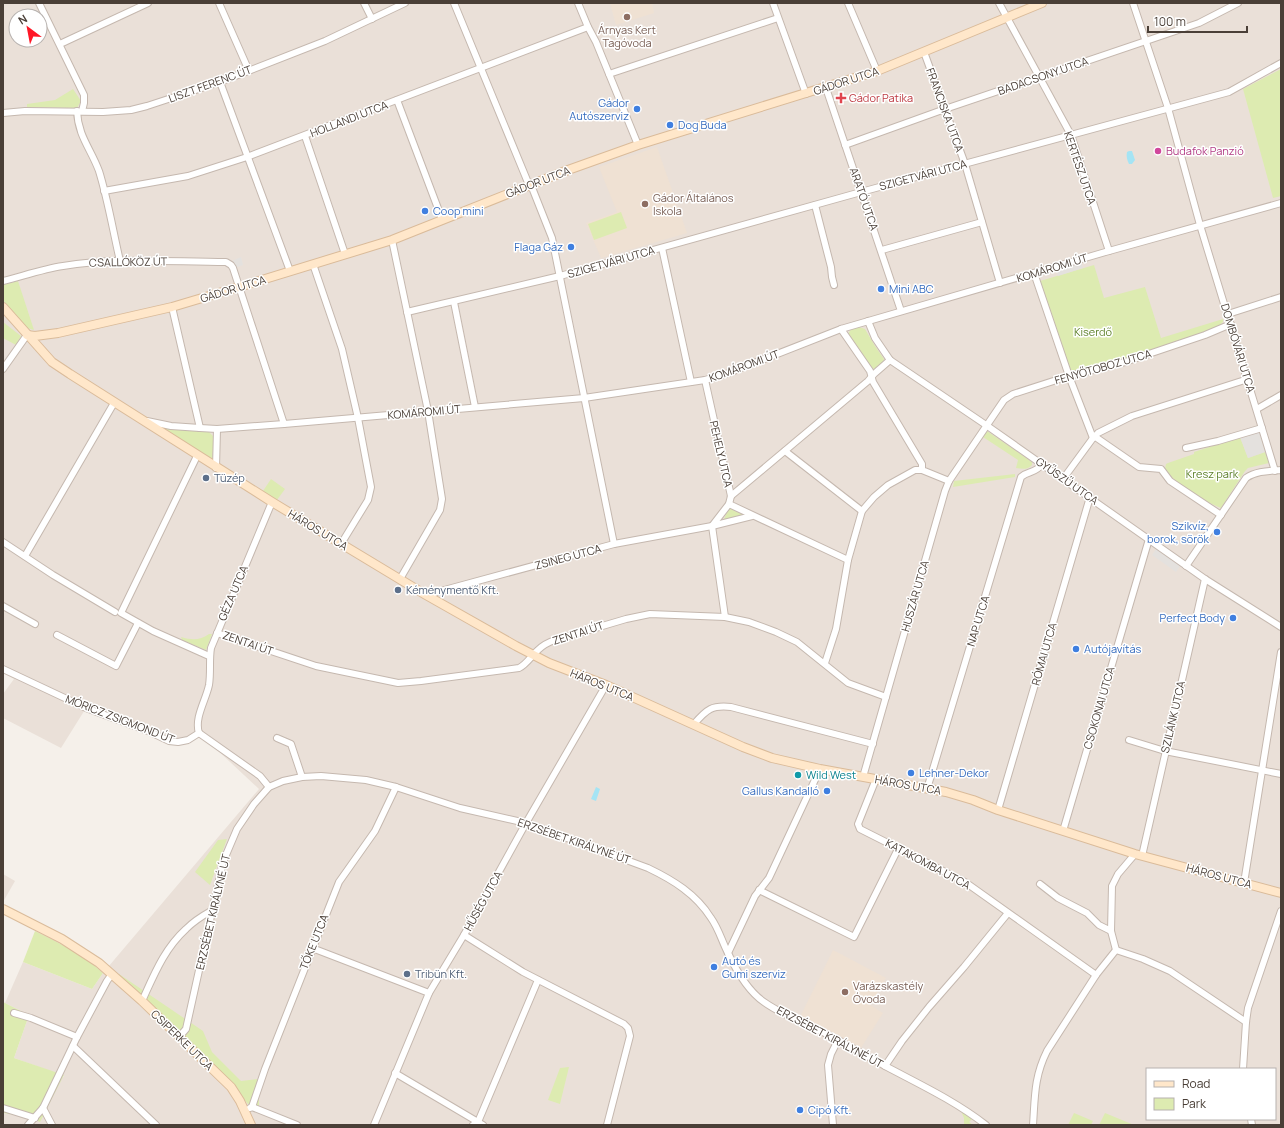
<svg xmlns="http://www.w3.org/2000/svg" width="1284" height="1128" font-family="Manrope,sans-serif">
  <rect width="100%" height="100%" fill="#f5f0ea"/>
  <g fill="#eae0d8" fill-rule="evenodd">
    <path d="M3,3H1281V1125H3V1113L29,1117L64,1076L14,1058L29,1015L5,1003L23,962L92,989L103,973L259,789L199,733L178,742L86,708L61,748L3,718V694L14,679L3,673ZM16,16H40V40H16ZM1147,1069H1275V1119H1147Z"/>
    <polygon points="3,874 15,881 3,902"/>
  </g>
  <g fill="#efe1d3">
    <polygon points="610,3 652,3 654,13 616,25"/>
    <polygon points="657,147 687,233 601,258 586,223 617,212 599,167"/>
    <polygon points="833,950 886,978 870,1005 883,1013 861,1048 800,1017"/>
  </g>
  <g fill="#ddebb1">
    <polygon points="1281,69 1281,196 1273,198 1243,89"/>
    <polygon points="73,89 81,101 77,108 27,107 27,104 55,100"/>
    <polygon points="621,212 627,228 594,240 588,224"/>
    <polygon points="1094,265 1104,298 1145,287 1161,338 1223,319 1223,322 1219,326 1209,331 1124,359 1074,372 1070,372 1040,281"/>
    <polygon points="18,281 34,330 27,328 3,300 3,285"/>
    <polygon points="3,322 21,336 16,345 3,338"/>
    <polygon points="859,327 865,329 875,346 884,359 883,362 876,368 873,369 869,368 848,334 851,329"/>
    <polygon points="162,428 208,431 214,437 212,461"/>
    <path d="M987,431L1032,462V465C1028,470 1022,469 1016,468L1018,460L983,437Z"/>
    <path d="M1240,437L1248,458L1265,452L1269,463L1248,468L1245,471L1221,508C1202,500 1177,487 1165,469L1166,464L1168,463L1194,454V452Z"/>
    <polygon points="1015,474 1015,477 953,487 954,481"/>
    <polygon points="271,479 285,489 277,500 263,491"/>
    <polygon points="729,508 743,515 743,516 723,521"/>
    <path d="M209,634H212L206,650L182,640L181,637C192,640 199,641 209,634Z"/>
    <polygon points="227,839 210,885 195,872 218,840"/>
    <path d="M35,931C59,943 84,955 103,973L92,989L23,962Z"/>
    <polygon points="119,974 203,1031 212,1052 241,1081 257,1079 259,1094 259,1106 248,1104 225,1080 116,976"/>
    <polygon points="3,1002 29,1015 14,1058 64,1075 40,1122 29,1117 3,1113"/>
    <polygon points="569,1067 560,1104 548,1100 560,1068"/>
    <polygon points="961,1111 972,1119 969,1122 973,1125 964,1125 964,1118"/>
    <polygon points="1074,1113 1093,1121 1091,1125 1068,1125"/>
    <polygon points="1105,1113 1134,1125 1099,1125"/>
  </g>
  <g fill="#e4e1de">
    <polygon points="434,209 438,221 428,225 424,215 430,212"/>
    <polygon points="241,257 243,265 235,268 232,261"/>
    <polygon points="1080,259 1083,268 1058,276 1056,267"/>
    <polygon points="1259,432 1265,452 1248,458 1240,437"/>
    <polygon points="1158,546 1182,563 1176,572 1152,555"/>
  </g>
  <g fill="#a5e4f4">
    <path d="M1129,151H1132L1135,160L1132,164H1129C1127,160 1126,156 1127,152Z"/>
    <polygon points="596,787 600,789 596,801 591,799"/>
  </g>
  <g fill="none" stroke-linecap="round" stroke-linejoin="round">
    <g stroke="#c5b8af" stroke-width="8">
      <g id="street">
        <polyline points="39,3 84,95 84,103 82,111"/>
        <polyline points="219,3 249,71"/>
        <polyline points="364,3 372,19"/>
        <polyline points="454,3 529,185"/>
        <polyline points="578,3 588,27 596,42 638,145"/>
        <polyline points="773,3 806,94"/>
        <polyline points="848,3 877,71"/>
        <polyline points="999,3 1071,135 1109,251"/>
        <polyline points="1133,3 1168,108 1200,225 1275,471"/>
        <polyline points="60,44 148,3"/>
        <polyline points="924,52 965,164 1000,283"/>
        <polyline points="609,74 778,18"/>
        <polyline points="220,82 290,271"/>
        <polyline points="826,88 901,311"/>
        <polyline points="397,100 442,219"/>
        <path d="M77,111C78,136 91,149 99,171C108,200 113,231 120,261"/>
        <polyline points="3,113 25,111 103,112 131,110 147,106 220,82 325,41 405,3"/>
        <polyline points="305,136 345,254"/>
        <polyline points="845,145 945,109 1199,23 1238,3"/>
        <polyline points="531,185 552,238 614,544"/>
        <polyline points="104,191 188,176 247,157 588,27"/>
        <polyline points="815,205 831,267 832,277 834,285"/>
        <polyline points="392,240 428,411 442,499 440,510 400,579"/>
        <polyline points="662,248 691,382"/>
        <polyline points="882,250 982,222"/>
        <polyline points="313,264 342,349 358,418 371,487 368,500 341,544"/>
        <polyline points="1034,273 1069,376 1093,438"/>
        <path d="M3,281C23,276 43,269 63,266C116,257 172,262 226,262L231,265L233,268L284,424"/>
        <polyline points="454,302 475,407"/>
        <polyline points="172,307 200,428"/>
        <polyline points="407,312 560,276 861,192 1229,92 1281,63"/>
        <polyline points="1228,314 1281,297"/>
        <polyline points="868,321 875,338 890,360 986,425 1205,579 1281,627"/>
        <polyline points="841,329 870,371 873,382 922,464 922,470 949,481"/>
        <polyline points="3,369 27,335"/>
        <polyline points="705,380 731,496 729,504 712,526 725,617"/>
        <polyline points="1257,409 1281,395"/>
        <polyline points="147,421 171,426 200,428 217,429 284,424 584,398 705,380 726,374 841,329 1109,251 1281,203"/>
        <polyline points="1094,436 1139,467 1161,469 1170,481 1221,515"/>
        <polyline points="1186,448 1218,441 1262,428"/>
        <polyline points="785,451 862,511"/>
        <polyline points="197,456 121,613 153,631 209,656"/>
        <polyline points="216,468 217,429"/>
        <polyline points="1063,479 1093,438 1098,433 1132,416 1248,379"/>
        <polyline points="731,496 868,381 874,374 890,360"/>
        <polyline points="729,504 848,560"/>
        <polyline points="3,542 53,575 115,612"/>
        <polyline points="25,556 114,403"/>
        <path d="M1186,566L1246,478C1256,471 1269,471 1281,470"/>
        <polyline points="426,595 614,544 712,526 752,516"/>
        <polyline points="3,606 35,624"/>
        <path d="M217,633L316,666L398,683L421,681L519,668C527,664 531,656 538,650C543,645 549,642 555,640L626,619L650,614L725,617L749,622L776,632L797,642L848,683L886,697"/>
        <polyline points="57,635 116,666 138,623"/>
        <polyline points="825,663 836,629 848,560 862,511 874,497 888,485 915,470 922,470"/>
        <polyline points="3,669 86,708 148,731 169,741 178,742 188,740 199,733"/>
        <path d="M694,724C707,709 712,705 731,707L873,744"/>
        <path d="M199,733C194,718 206,700 209,685C211,672 209,660 211,648L272,502"/>
        <polyline points="199,733 260,776 269,787"/>
        <polyline points="277,738 291,744 302,777"/>
        <polyline points="1129,740 1165,751 1281,774"/>
        <polyline points="863,777 945,491 949,481 1004,400 1013,394 1069,376 1125,362 1205,335 1231,324"/>
        <polyline points="876,779 858,824 860,829 965,882 1096,975"/>
        <path d="M927,789L1021,477C1029,470 1035,474 1042,464"/>
        <polyline points="998,810 1090,497"/>
        <polyline points="1063,831 1149,539"/>
        <polyline points="1142,856 1205,579"/>
        <polyline points="1244,883 1281,652"/>
        <polyline points="1040,884 1058,898 1087,913 1099,925 1111,931"/>
        <polyline points="759,890 854,937 898,849"/>
        <polyline points="464,935 523,972 624,1024 628,1028 630,1036 607,1125"/>
        <polyline points="312,948 429,993"/>
        <polyline points="1116,950 1143,959 1170,971 1246,1022"/>
        <polyline points="1116,950 1111,931 1112,886 1118,874 1135,854"/>
        <polyline points="728,953 755,896 769,878 820,769"/>
        <path d="M142,1001C154,975 164,949 186,929C193,922 202,916 211,911"/>
        <polyline points="14,1013 31,1018 77,1037"/>
        <path d="M179,1037L186,1029L223,862L237,829L254,804L269,787L283,781L302,777L321,776L366,780L396,787L460,808L526,823L648,868C673,880 696,894 711,918C719,929 722,942 728,953C736,970 748,991 764,1002C782,1015 810,1026 831,1036C850,1046 868,1057 887,1067C921,1085 955,1101 986,1125"/>
        <polyline points="73,1046 156,1125"/>
        <polyline points="885,1066 902,1041 929,1007 964,967 1008,913"/>
        <polyline points="1243,1069 1246,1022 1248,1008 1281,911"/>
        <polyline points="395,1073 483,1125"/>
        <polyline points="252,1107 265,1069 339,882 375,831 396,787"/>
        <polyline points="3,1108 35,1118"/>
        <polyline points="43,1108 52,1125"/>
        <polyline points="250,1108 252,1107 297,1125"/>
        <polyline points="1251,1119 1252,1125"/>
        <polyline points="28,1125 43,1108 77,1037 107,981 112,974"/>
        <polyline points="374,1125 429,993 464,935 526,823 606,685"/>
        <polyline points="473,1125 478,1122 538,980"/>
        <polyline points="833,1125 828,1065 831,1054 838,1040"/>
        <path d="M1033,1125C1035,1097 1034,1077 1047,1051L1096,975L1116,950"/>
      </g>
    </g>
    <g stroke="#dabb9a" stroke-width="10">
      <g id="secondary">
        <polyline points="3,307 52,362 70,374 272,502 426,595 516,646 549,663 606,685 743,747 772,758 820,769 946,792 973,800 998,810 1135,854 1281,893"/>
        <polyline points="27,335 35,336 58,333 172,307 239,287 392,240 568,170 638,145 877,71 1042,3"/>
        <polyline points="3,909 62,939 99,963 142,1001 231,1087 240,1101 251,1125"/>
      </g>
    </g>
    <use href="#street" stroke="#fff" stroke-width="6"/>
    <use href="#secondary" stroke="#ffe7ca" stroke-width="8"/>
  </g>
  <g fill="#8d6e63" stroke="#fff" stroke-width="1.5">
    <circle cx="627" cy="17" r="4"/>
    <circle cx="645" cy="204" r="4"/>
    <circle cx="845" cy="992" r="4"/>
  </g>
  <path fill="#e0444e" stroke="#fff" stroke-width="1.5" d="M839 92h4v4h4v4h-4v4h-4v-4h-4v-4h4z"/>
  <g fill="#3f7fe0" stroke="#fff" stroke-width="1.5">
    <circle cx="637" cy="109" r="4"/>
    <circle cx="670" cy="125" r="4"/>
    <circle cx="425" cy="211" r="4"/>
    <circle cx="571" cy="247" r="4"/>
    <circle cx="881" cy="289" r="4"/>
    <circle cx="1217" cy="532" r="4"/>
    <circle cx="1233" cy="618" r="4"/>
    <circle cx="1076" cy="649" r="4"/>
    <circle cx="911" cy="773" r="4"/>
    <circle cx="827" cy="791" r="4"/>
    <circle cx="714" cy="967" r="4"/>
    <circle cx="800" cy="1110" r="4"/>
  </g>
  <circle fill="#d1479c" stroke="#fff" stroke-width="1.5" cx="1158" cy="151" r="4"/>
  <g fill="#5c6f8a" stroke="#fff" stroke-width="1.5">
    <circle cx="206" cy="478" r="4"/>
    <circle cx="398" cy="590" r="4"/>
    <circle cx="407" cy="974" r="4"/>
  </g>
  <circle fill="#0f9aa8" stroke="#fff" stroke-width="1.5" cx="798" cy="775" r="4"/>
  <g text-anchor="middle" stroke-width="3" stroke-linejoin="round" paint-order="stroke">
    <g font-size="11" fill="#785e54" stroke="#fff" text-anchor="start">
      <text x="627" y="34" text-anchor="middle">Árnyas Kert<tspan x="627" dy="13">Tagóvoda</tspan></text>
      <text x="653" y="202">Gádor Általános<tspan x="653" dy="13">Iskola</tspan></text>
      <text x="853" y="990">Varázskastély<tspan x="853" dy="13">Óvoda</tspan></text>
    </g>
    <g font-size="11" fill="#4a3f37" stroke="#fff">
      <text transform="translate(1043 76) rotate(-19)" y="4">BADACSONY UTCA</text>
      <text transform="translate(846 81) rotate(-18)" y="4">GÁDOR UTCA</text>
      <text transform="translate(210 84) rotate(-20)" y="4">LISZT FERENC ÚT</text>
      <text transform="translate(945 110) rotate(70)" y="4">FRANCISKA UTCA</text>
      <text transform="translate(349 119) rotate(-21)" y="4">HOLLANDI UTCA</text>
      <text transform="translate(1080 168) rotate(71)" y="4">KERTÉSZ UTCA</text>
      <text transform="translate(923 175) rotate(-15)" y="4">SZIGETVÁRI UTCA</text>
      <text transform="translate(538 182) rotate(-21)" y="4">GÁDOR UTCA</text>
      <text transform="translate(864 199) rotate(71)" y="4">ARATÓ UTCA</text>
      <text transform="translate(128 262) rotate(-1)" y="4">CSALLÓKÖZ ÚT</text>
      <text transform="translate(611 262) rotate(-16)" y="4">SZIGETVÁRI UTCA</text>
      <text transform="translate(1052 268) rotate(-17)" y="4">KOMÁROMI ÚT</text>
      <text transform="translate(233 289) rotate(-17)" y="4">GÁDOR UTCA</text>
      <text transform="translate(1238 348) rotate(73)" y="4">DOMBÓVÁRI UTCA</text>
      <text transform="translate(744 366) rotate(-20)" y="4">KOMÁROMI ÚT</text>
      <text transform="translate(1103 367) rotate(-16)" y="4">FENYŐTOBOZ UTCA</text>
      <text transform="translate(424 412) rotate(-5)" y="4">KOMÁROMI ÚT</text>
      <text transform="translate(721 454) rotate(77)" y="4">PEHELY UTCA</text>
      <text transform="translate(1067 481) rotate(35)" y="4">GYŰSZŰ UTCA</text>
      <text transform="translate(318 530) rotate(31)" y="4">HÁROS UTCA</text>
      <text transform="translate(568 557) rotate(-15)" y="4">ZSINEG UTCA</text>
      <text transform="translate(233 593) rotate(-67)" y="4">GÉZA UTCA</text>
      <text transform="translate(915 596) rotate(-74)" y="4">HUSZÁR UTCA</text>
      <text transform="translate(978 621) rotate(-73)" y="4">NAP UTCA</text>
      <text transform="translate(578 633) rotate(-18)" y="4">ZENTAI ÚT</text>
      <text transform="translate(248 643) rotate(19)" y="4">ZENTAI ÚT</text>
      <text transform="translate(1044 654) rotate(-74)" y="4">RÓMAI UTCA</text>
      <text transform="translate(602 685) rotate(22)" y="4">HÁROS UTCA</text>
      <text transform="translate(1099 708) rotate(-74)" y="4">CSOKONAI UTCA</text>
      <text transform="translate(1173 717) rotate(-77)" y="4">SZILÁNK UTCA</text>
      <text transform="translate(120 719) rotate(21)" y="4">MÓRICZ ZSIGMOND ÚT</text>
      <text transform="translate(908 785) rotate(10)" y="4">HÁROS UTCA</text>
      <text transform="translate(574 841) rotate(19)" y="4">ERZSÉBET KIRÁLYNÉ ÚT</text>
      <text transform="translate(928 864) rotate(28)" y="4">KATAKOMBA UTCA</text>
      <text transform="translate(1219 876) rotate(15)" y="4">HÁROS UTCA</text>
      <text transform="translate(483 901) rotate(-61)" y="4">HŰSÉG UTCA</text>
      <text transform="translate(213 912) rotate(-77)" y="4">ERZSÉBET KIRÁLYNÉ ÚT</text>
      <text transform="translate(314 942) rotate(-68)" y="4">TŐKE UTCA</text>
      <text transform="translate(830 1037) rotate(28)" y="4">ERZSÉBET KIRÁLYNÉ ÚT</text>
      <text transform="translate(182 1040) rotate(44)" y="4">CSIPERKE UTCA</text>
    </g>
    <g font-size="11" fill="#be3a42" stroke="#fff" text-anchor="start">
      <text x="849" y="102">Gádor Patika</text>
    </g>
    <g font-size="11" fill="#366cbe" stroke="#fff" text-anchor="start">
      <text x="629" y="107" text-anchor="end">Gádor<tspan x="629" dy="13">Autószerviz</tspan></text>
      <text x="678" y="129">Dog Buda</text>
      <text x="433" y="215">Coop mini</text>
      <text x="563" y="251" text-anchor="end">Flaga Gáz</text>
      <text x="889" y="293">Mini ABC</text>
      <text x="1209" y="530" text-anchor="end">Szikvíz,<tspan x="1209" dy="13">borok, sörök</tspan></text>
      <text x="1225" y="622" text-anchor="end">Perfect Body</text>
      <text x="1084" y="653">Autójavítás</text>
      <text x="919" y="777">Lehner-Dekor</text>
      <text x="819" y="795" text-anchor="end">Gallus Kandalló</text>
      <text x="722" y="965">Autó és<tspan x="722" dy="13">Gumi szerviz</tspan></text>
      <text x="808" y="1114">Cipó Kft.</text>
    </g>
    <g font-size="11" fill="#b23c85" stroke="#fff" text-anchor="start">
      <text x="1166" y="155">Budafok Panzió</text>
    </g>
    <g font-size="11" fill="#5b7f27" stroke="#fff">
      <text x="1093" y="336">Kiserdő</text>
      <text x="1212" y="478">Kresz park</text>
    </g>
    <g font-size="11" fill="#4e5e75" stroke="#fff" text-anchor="start">
      <text x="214" y="482">Tüzép</text>
      <text x="406" y="594">Kéménymentő Kft.</text>
      <text x="415" y="978">Tribün Kft.</text>
    </g>
    <g font-size="11" fill="#0d838f" stroke="#fff" text-anchor="start">
      <text x="806" y="779">Wild West</text>
    </g>
  </g>
  <rect width="1284" height="1128" fill="none" stroke="#4a3f37" stroke-width="8"/>
  <rect x="1146" y="1068" width="130" height="52" fill="#ffffff" stroke="#b7b2af"/>
  <rect x="1154" y="1081" width="20" height="6" fill="#ffe7ca" stroke="#b7b2af"/>
  <text x="1182" y="1088" font-size="12" fill="#4a3f37">Road</text>
  <rect x="1154" y="1098" width="20" height="12" fill="#ddebb1" stroke="#b7b2af"/>
  <text x="1182" y="1108" font-size="12" fill="#4a3f37">Park</text>
  <g transform="translate(28 28) rotate(328)"><circle r="19" fill="#ffffff" stroke="#b7b2af"/>
  <path d="M0-3L7 15L0 10L-7 15Z" fill="#ff1726"/>
  <text y="-6" font-size="11" font-weight="bold" text-anchor="middle" fill="#4a3f37">N</text>
  </g>
  <path d="M1148 26v6h99v-6" fill="none" stroke="#4a3f37" stroke-width="2"/>
  <text x="1154" y="26" font-size="12" fill="#4a3f37" stroke="#ffffff" stroke-width="3" paint-order="stroke">100 m</text>
</svg>
